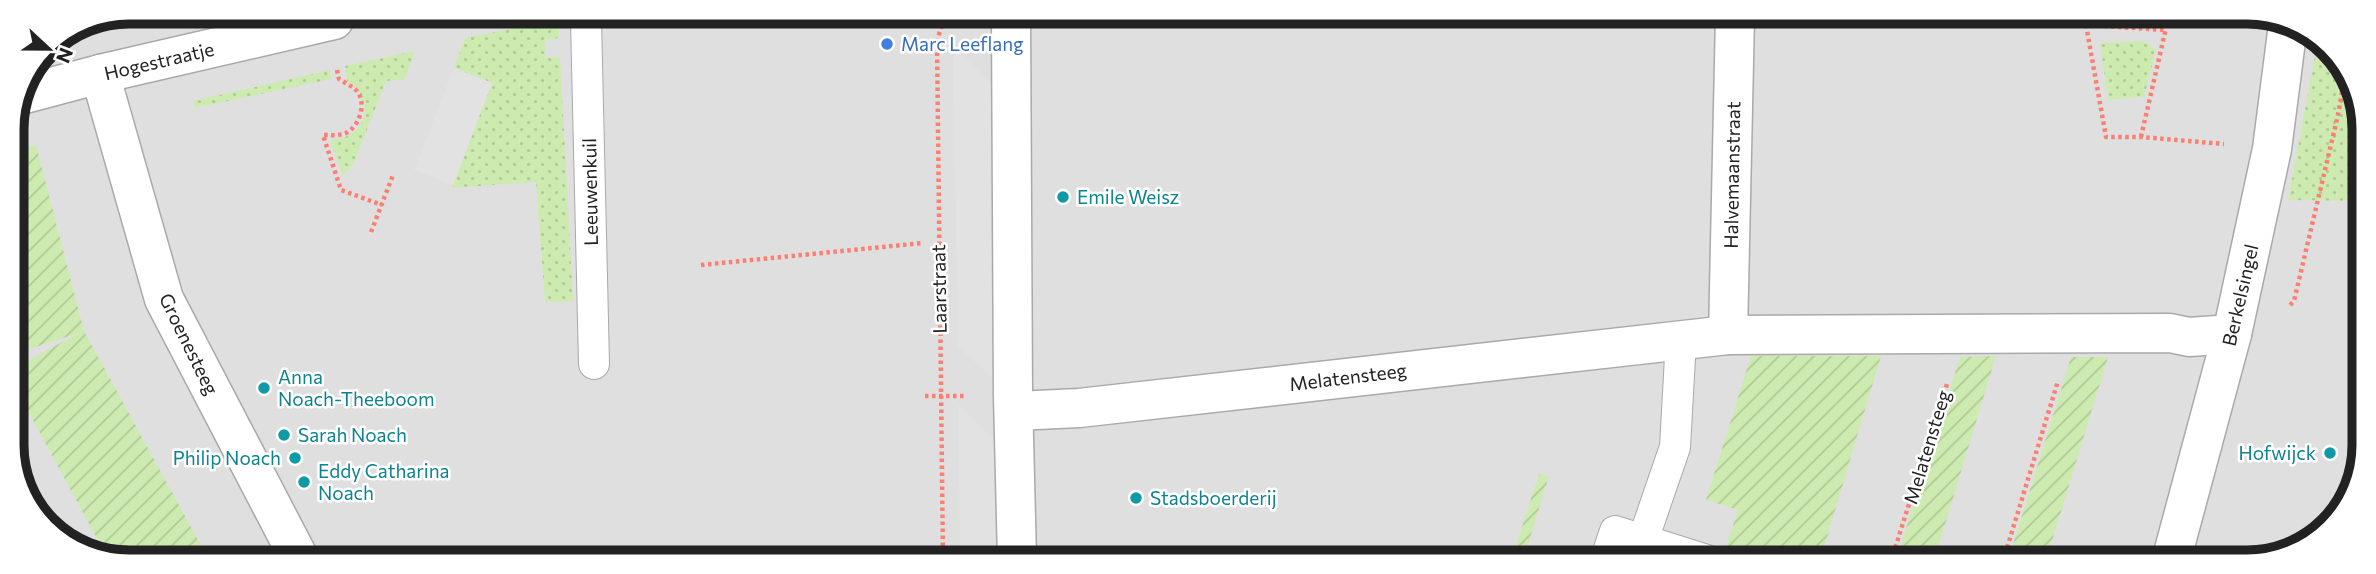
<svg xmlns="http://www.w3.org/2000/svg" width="2376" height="574" font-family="Commissioner,sans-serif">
  <defs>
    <pattern id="grass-dots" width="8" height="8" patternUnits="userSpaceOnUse" patternTransform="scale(1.75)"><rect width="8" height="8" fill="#cdebb0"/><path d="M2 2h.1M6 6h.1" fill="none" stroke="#b0c997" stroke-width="1.8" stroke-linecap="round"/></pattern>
    <pattern id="garden-furrows" width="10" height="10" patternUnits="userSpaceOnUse" patternTransform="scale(1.75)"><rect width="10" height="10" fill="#cdebb0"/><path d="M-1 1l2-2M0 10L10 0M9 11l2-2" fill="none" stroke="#b0c997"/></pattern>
  </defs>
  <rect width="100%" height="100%" fill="#f2efe9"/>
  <polygon fill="#e0dfdf" points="2270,15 2330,47 2361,106 2361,468 2324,533 2254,562 106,559 47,528 15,468 12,122 47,46 85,21"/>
  <g fill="url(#grass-dots)">
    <polygon points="552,21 559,25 559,38 545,40 546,58 560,56 573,301 545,302 536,182 452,188 492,83 454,68 465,38"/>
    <polygon points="2318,40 2330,47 2361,106 2361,201 2288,200"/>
    <polygon points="2145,41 2156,50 2144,97 2108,100 2100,43"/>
    <path d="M415,51L405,79L386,81L353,165L343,176L330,140C338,139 346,138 352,133C373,119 366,92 347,81L345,66Z"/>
    <polygon points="330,70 331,79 195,108 193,101"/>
  </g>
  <g fill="url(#garden-furrows)">
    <polygon points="36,145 84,331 209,560 108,559 14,385 14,368 79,333 14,354 13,152"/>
    <polygon points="1751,356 1881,356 1820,561 1758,561 1725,550 1738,510 1706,500"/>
    <polygon points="1996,356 1934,561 1896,561 1960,357"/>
    <polygon points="2071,357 2108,357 2046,561 2008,561"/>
    <polygon points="1539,474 1549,476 1523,561 1511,561"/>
  </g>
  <g fill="#e2e2e2">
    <polygon points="953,47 992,83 994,380 958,346"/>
    <polygon points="454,68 492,83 453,185 414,170"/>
    <polygon points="958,405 998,443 1000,560 960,560"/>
  </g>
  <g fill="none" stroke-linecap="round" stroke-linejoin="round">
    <g stroke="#a9a9a9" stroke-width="32">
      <g id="lane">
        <polyline points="586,20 594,364"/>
        <polyline points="1643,540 1675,447 1681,339"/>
        <polyline points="1605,561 1615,531 1710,561"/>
      </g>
    </g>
    <g stroke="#a9a9a9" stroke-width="41">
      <g id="street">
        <polyline points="1011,18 1013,396 1017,560"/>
        <polyline points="100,74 164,299 300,560"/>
        <polyline points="25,94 100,74 334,20"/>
        <polyline points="1728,335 1735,16"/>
        <polyline points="1014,411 1079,408 1728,335 2170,333 2189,337 2232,334"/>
        <polyline points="2171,561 2232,334 2272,149 2288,25"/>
      </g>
    </g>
    <g stroke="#fa8072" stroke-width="4.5" stroke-dasharray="3.5 3.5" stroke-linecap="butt">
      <polyline points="2086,15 2086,25 2166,30"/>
      <polyline points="2086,25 2106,137 2141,137 2224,144"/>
      <path d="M337,70L339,79C344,82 349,85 354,88C368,100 361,125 346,133C339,136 331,135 323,135L341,190L382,205"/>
      <polyline points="2141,137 2169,15"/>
      <polyline points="371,232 393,175"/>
      <polyline points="701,265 923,243"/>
      <polyline points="2290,305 2294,301 2338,115 2345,75"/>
      <polyline points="925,396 966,396"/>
      <polyline points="943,560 937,41 944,18"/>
      <polyline points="1891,561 1947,384"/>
      <polyline points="2003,561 2058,381"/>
    </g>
    <use href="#lane" stroke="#fff" stroke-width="30"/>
    <use href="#street" stroke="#fff" stroke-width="38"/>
  </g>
  <circle fill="#3f7fe0" stroke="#fff" stroke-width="2.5" cx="887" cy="44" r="7"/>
  <g fill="#0f9aa8" stroke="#fff" stroke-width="2.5">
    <circle cx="1063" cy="197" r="7"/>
    <circle cx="264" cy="388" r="7"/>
    <circle cx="284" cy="435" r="7"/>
    <circle cx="2330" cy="453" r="7"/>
    <circle cx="295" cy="458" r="7"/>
    <circle cx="304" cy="482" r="7"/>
    <circle cx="1136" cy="498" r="7"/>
  </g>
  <g text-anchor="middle" stroke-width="5" stroke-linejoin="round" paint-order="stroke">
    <g font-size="19" fill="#366cbe" stroke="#fff" text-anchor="start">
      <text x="901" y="51">Marc Leeflang</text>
    </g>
    <g font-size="19" fill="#222" stroke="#fff">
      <text transform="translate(159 61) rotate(-13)" y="7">Hogestraatje</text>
      <text transform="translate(1732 175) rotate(-89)" y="7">Halvemaanstraat</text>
      <text transform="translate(590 192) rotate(-91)" y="7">Leeuwenkuil</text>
      <text transform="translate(939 289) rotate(-91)" y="7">Laarstraat</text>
      <text transform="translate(2240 295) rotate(-77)" y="7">Berkelsingel</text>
      <text transform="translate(189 344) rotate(64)" y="7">Groenesteeg</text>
      <text transform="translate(1348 377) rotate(-7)" y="7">Melatensteeg</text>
      <text transform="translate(1927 447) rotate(-73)" y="7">Melatensteeg</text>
    </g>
    <g font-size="19" fill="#0d838f" stroke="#fff" text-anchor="start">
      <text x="1077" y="204">Emile Weisz</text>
      <text x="278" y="384">Anna<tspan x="278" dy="22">Noach-Theeboom</tspan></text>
      <text x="298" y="442">Sarah Noach</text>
      <text x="2316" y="460" text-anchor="end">Hofwijck</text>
      <text x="281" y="465" text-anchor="end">Philip Noach</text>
      <text x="318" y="478">Eddy Catharina<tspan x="318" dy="22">Noach</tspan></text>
      <text x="1150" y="505">Stadsboerderij</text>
    </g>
  </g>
  <path d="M0 0H2376V574H0ZM129 24H2247A105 105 0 0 1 2352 129V445A105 105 0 0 1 2247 550H129A105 105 0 0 1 24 445V129A105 105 0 0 1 129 24Z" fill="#fff" fill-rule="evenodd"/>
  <path fill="none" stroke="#222" stroke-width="9" d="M129 24H2247A105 105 0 0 1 2352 129V445A105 105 0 0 1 2247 550H129A105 105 0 0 1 24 445V129A105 105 0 0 1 129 24Z"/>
  <g transform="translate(49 49) rotate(112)" stroke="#ffffff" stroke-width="5" paint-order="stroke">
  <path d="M0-5L12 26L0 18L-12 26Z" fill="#222222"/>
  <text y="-10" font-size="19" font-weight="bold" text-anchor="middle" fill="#222222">N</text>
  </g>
</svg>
